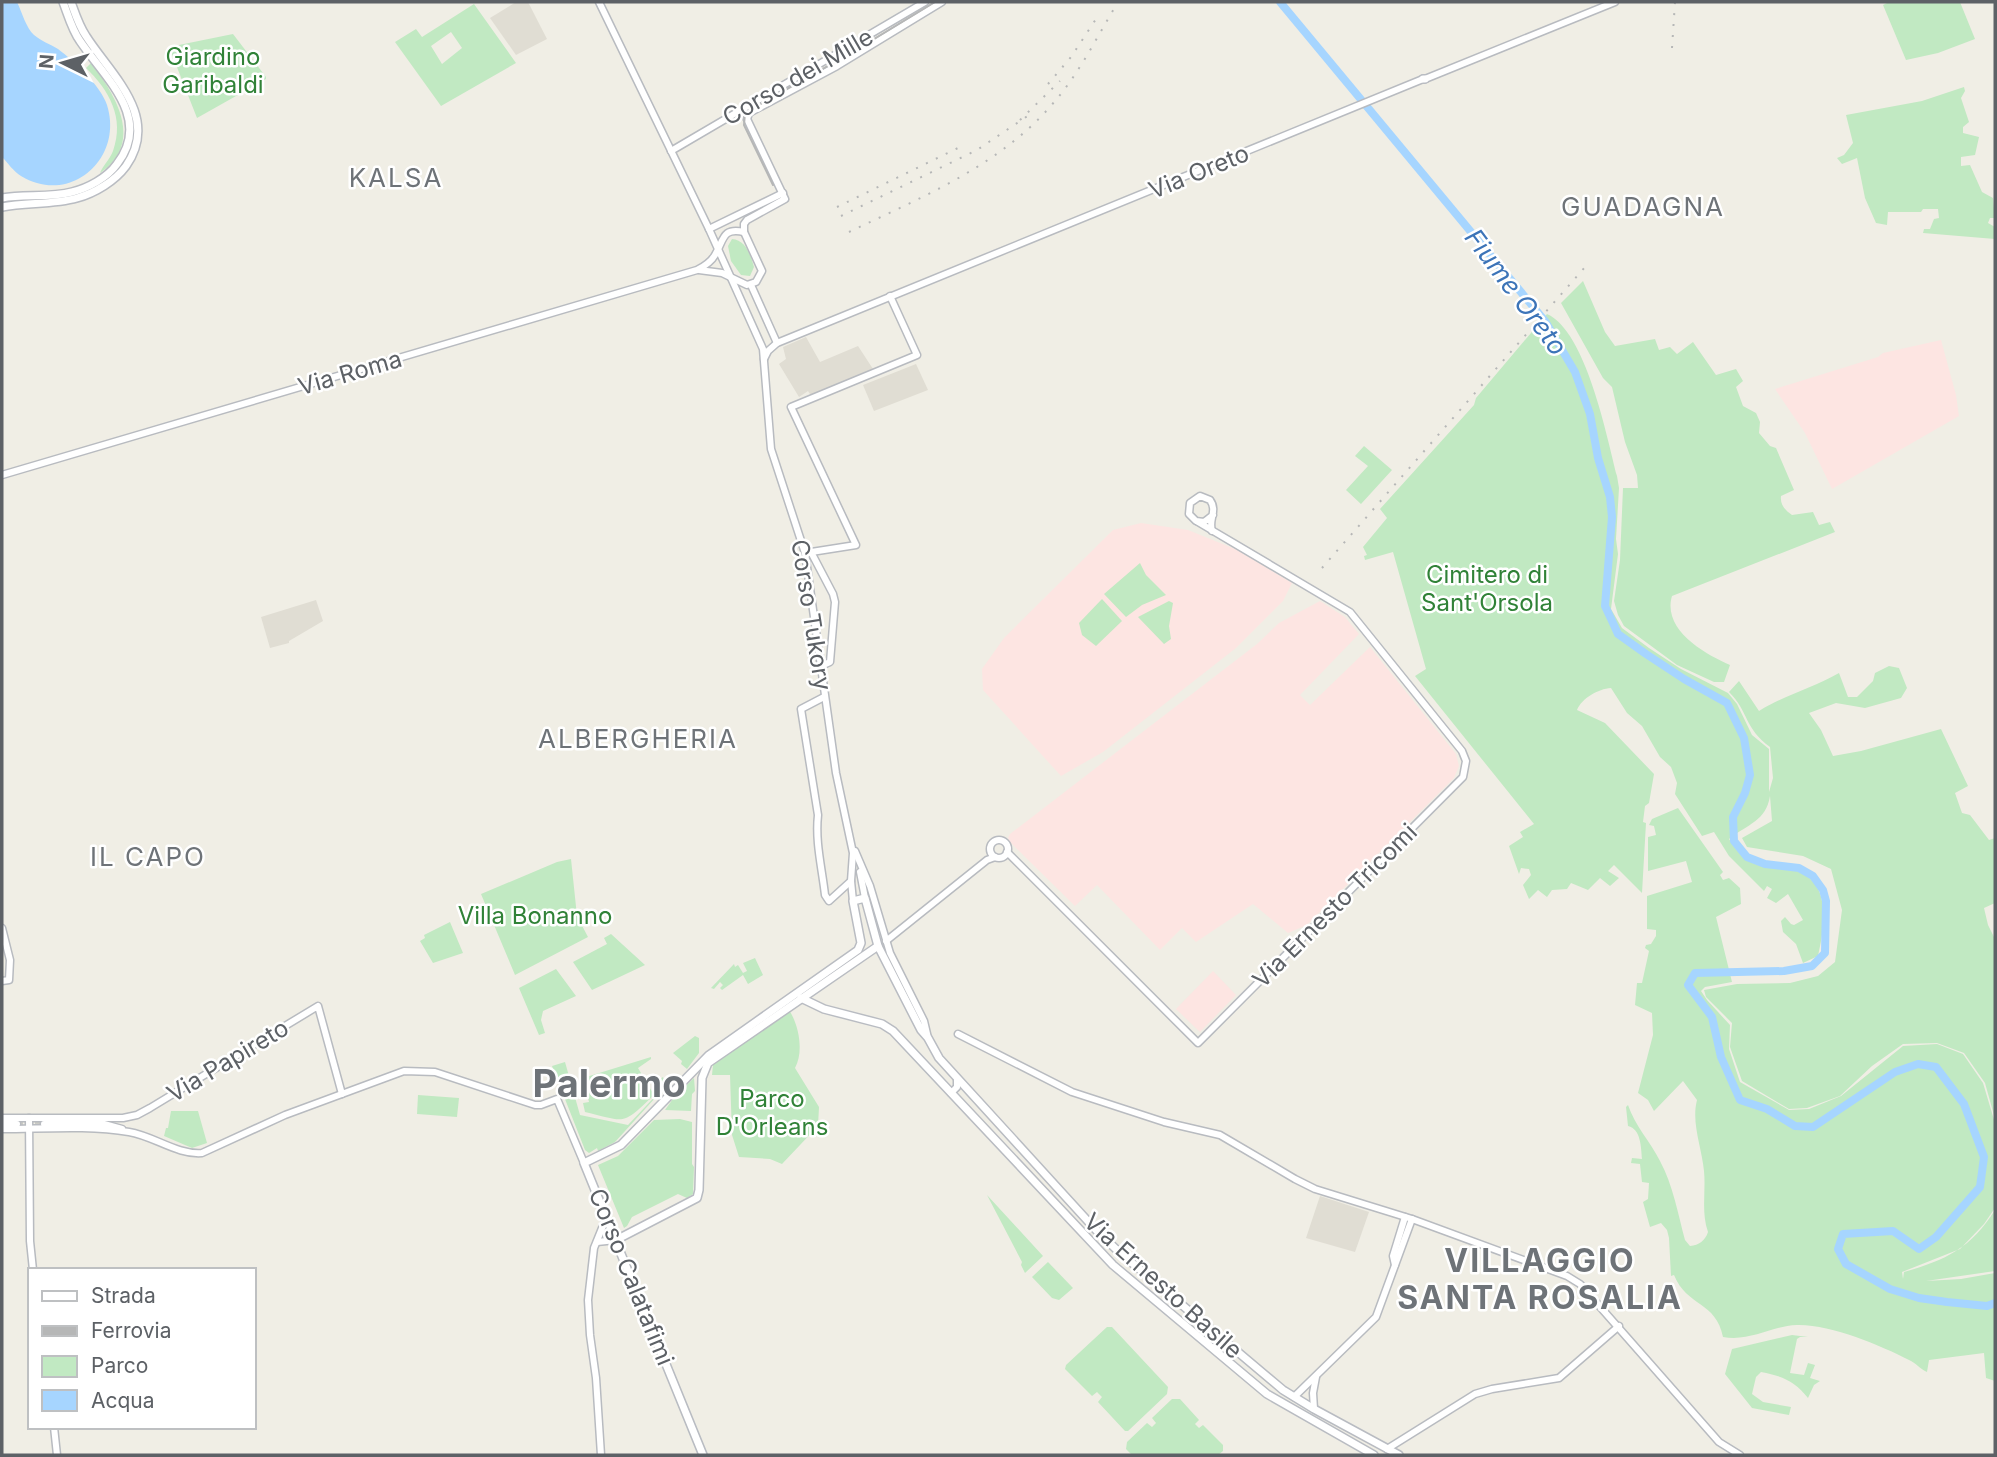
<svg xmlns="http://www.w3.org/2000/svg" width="1997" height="1457" font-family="Inter,sans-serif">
  <rect width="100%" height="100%" fill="#f0eee5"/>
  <g fill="#e0ddd3">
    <polygon points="516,2 528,2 547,39 516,55 490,18"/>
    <polygon points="806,337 820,362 858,346 873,369 812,397 808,391 799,397 779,364 786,359 783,347"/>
    <polygon points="916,364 928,390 874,411 863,385"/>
    <polygon points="316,600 323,621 289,641 289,643 270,648 261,617"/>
    <polygon points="1320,1196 1369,1212 1355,1252 1306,1238"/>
  </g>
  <g fill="#fde5e2">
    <polygon points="1941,340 1956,395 1959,416 1832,489 1805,433 1775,389 1878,357 1883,353"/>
    <polygon points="1141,523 1188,530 1235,549 1292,583 1283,601 1236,648 1103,752 1061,776 983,690 982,669 1004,638 1113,530"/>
    <polygon points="1320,601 1345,617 1359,634 1300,695 1310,705 1370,647 1456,754 1459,766 1454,778 1307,925 1288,933 1253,904 1196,942 1182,928 1160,950 1097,885 1075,906 1010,842 1008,838 1010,834 1257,644 1279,623"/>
    <polygon points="1213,971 1236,995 1200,1032 1176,1009"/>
  </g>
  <g fill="#c1e9c2" fill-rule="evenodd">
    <polygon points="1889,2 1960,2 1975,39 1938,53 1906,60 1883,5"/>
    <path d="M474,4L516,63L441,106L395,42L416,29L422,37ZM451,32L462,48L442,64L431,46Z"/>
    <polygon points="233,34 266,77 266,79 197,118 169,47"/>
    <path d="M91,63C116,95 145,143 100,173C102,167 110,159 113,151C125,118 109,90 86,68Z"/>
    <polygon points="1964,87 1965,91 1961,98 1969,122 1963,127 1963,133 1979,137 1975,155 1961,157 1961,166 1970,165 1982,192 1993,198 1995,218 1990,218 1988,223 1995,227 1995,239 1923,233 1924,229 1930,229 1934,219 1939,218 1938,209 1923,209 1921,212 1888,212 1887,225 1876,223 1865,198 1857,158 1842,164 1837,158 1844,155 1853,143 1846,115 1922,101"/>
    <path d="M732,239C746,240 751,256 754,267L750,276L741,275L731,261L728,246Z"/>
    <path d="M1583,281L1605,332L1615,346L1655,339L1659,350L1670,347L1677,354L1693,342L1716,375L1736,369L1743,381L1736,387L1743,406L1756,413L1760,422L1759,433L1770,446L1776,448L1794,490L1781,496C1780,505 1785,510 1792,515L1813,512L1819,525L1830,522L1835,532L1672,596C1662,630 1705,654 1730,665L1724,682H1714L1677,665L1624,626L1618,615L1614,601L1620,560L1623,488H1638L1637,475L1625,442L1612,387L1603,378L1561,303Z"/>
    <path d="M1547,314C1586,331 1607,437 1617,476L1619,488L1616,539L1618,554L1611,609L1622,628L1649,648L1681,669L1728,693L1737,704L1752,735L1769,749V792L1773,778L1770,747C1744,728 1749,712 1729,692L1739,681L1759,711C1785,695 1813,688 1839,673L1848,697H1857L1873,681L1875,673L1889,666L1899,668L1907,688L1901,698L1865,708L1836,703L1809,713L1821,730L1833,756L1861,751L1941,729L1968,786L1955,793L1962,813L1970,815L1989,840L1995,838V903L1984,908L1988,925L1995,939V1119L1985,1083L1964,1053L1937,1043L1903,1044L1872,1066L1840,1096L1807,1108L1789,1109L1742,1081L1730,1047L1732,1023L1706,997L1704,990L1737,984L1790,983L1818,976L1835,962L1842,910L1831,869L1803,856L1747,847L1742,838L1772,821L1770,796C1766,821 1748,824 1729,839C1741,858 1757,864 1779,868C1786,869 1794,869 1800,872C1832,886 1824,929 1818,956L1803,963L1796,944L1783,932L1781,921L1785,917L1791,924L1794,925L1803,920L1788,894L1776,903L1767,898L1772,889L1767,886L1764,891L1729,856L1714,832L1702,836L1675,794L1677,783L1671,767L1660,757L1642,726L1627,713L1611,688C1598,689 1582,698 1577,710L1605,723L1654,774L1649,803L1645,806L1643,822L1646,823L1642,893L1614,865L1608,871L1619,878L1610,886L1600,878L1588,890L1571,883L1567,889L1552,890L1547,897L1538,890L1529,899L1523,885L1531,875L1529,869L1521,868L1519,874L1509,846L1523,837L1520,832L1534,824L1415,676L1426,669L1393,552L1365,560L1364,556L1367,555L1363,547L1387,518L1380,509L1474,405L1476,398Z"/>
    <polygon points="1364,446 1392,470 1361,504 1346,490 1368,466 1355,456"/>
    <polygon points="1140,563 1146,575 1166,595 1142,605 1126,617 1104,594"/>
    <polygon points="1102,599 1122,621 1096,646 1082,635 1079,623"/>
    <polygon points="1169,601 1173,603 1169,626 1171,639 1164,644 1138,617"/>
    <path d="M1678,808L1723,872L1720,875L1723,880L1729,878L1740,888L1741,904L1716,917L1732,982L1705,987L1701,991L1707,1000L1730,1025L1729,1049L1740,1082L1789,1110L1809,1109L1841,1096L1903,1046L1937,1044L1963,1054L1983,1083L1995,1123V1208L1984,1224L1960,1249L1902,1272L1903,1279L1904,1272C1946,1260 1971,1248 1995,1210V1271L1926,1281L1961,1279L1995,1273V1381L1986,1378L1984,1353L1929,1360L1927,1372C1920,1369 1916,1363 1909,1360C1880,1345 1830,1324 1797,1325C1771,1326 1750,1342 1723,1337C1716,1301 1687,1307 1674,1275L1671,1276L1669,1238L1667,1230L1661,1223L1650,1227L1643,1202L1648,1199L1649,1183L1642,1182L1640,1164L1631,1163L1632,1158L1642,1159C1641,1147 1641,1129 1628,1126L1626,1107L1628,1105C1635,1126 1650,1141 1660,1161C1673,1185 1678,1214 1685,1240L1690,1246C1699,1245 1705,1241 1708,1232C1701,1212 1706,1192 1704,1171C1702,1148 1691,1123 1697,1100L1683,1081L1654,1111L1648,1100L1638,1093L1653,1035L1652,1013L1635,1005L1637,983H1642L1649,951L1645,948L1646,945L1651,944L1656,936V930L1647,929V896L1692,882L1686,861L1648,871V837L1656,835L1654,826L1649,825L1652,819Z"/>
    <polygon points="571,859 577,916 588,937 515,975 481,894 557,862"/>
    <polygon points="450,922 463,953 433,963 420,941 425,938 424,935"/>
    <polygon points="611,934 645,965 592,990 573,962 607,944 604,938"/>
    <polygon points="755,958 763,975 748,984 743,975 722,990 720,988 723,985 720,982 714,989 711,988 734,964 735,967 738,965 743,973 747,971 743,963"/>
    <polygon points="556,969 576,996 543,1011 541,1020 545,1033 539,1035 519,988"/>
    <path d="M789,1010C799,1025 804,1052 795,1068L819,1107L818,1126L782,1164L770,1159L739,1157L732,1135L730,1075H712L713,1065Z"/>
    <polygon points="695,1036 699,1038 699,1053 687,1069 681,1064 682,1061 673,1053"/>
    <path d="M651,1057V1059L638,1068L654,1095C621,1126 628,1122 585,1112L583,1103L589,1102L583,1078Z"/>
    <polygon points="565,1062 580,1115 628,1125 663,1088 659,1080 663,1077 666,1086 615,1142 598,1151 597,1148 589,1153 585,1150 552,1066"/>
    <polygon points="694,1078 695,1091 692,1094 691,1111 665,1110 675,1096"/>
    <polygon points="418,1095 459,1098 457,1117 417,1114"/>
    <polygon points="171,1111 198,1111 207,1143 192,1148 164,1136 166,1128 168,1128"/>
    <polygon points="680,1119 692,1122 692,1164 694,1167 693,1194 687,1198 678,1194 632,1217 627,1226 624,1228 598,1165 618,1156 654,1120"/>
    <polygon points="987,1195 1043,1256 1025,1273 1021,1265 1022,1262"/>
    <polygon points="1048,1262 1073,1288 1059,1300 1052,1298 1032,1277"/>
    <polygon points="1107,1327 1112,1327 1168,1387 1167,1394 1128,1431 1125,1431 1098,1402 1102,1397 1097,1392 1092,1396 1065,1369 1066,1365"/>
    <path d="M1792,1335L1808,1337H1800L1797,1339L1790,1373L1804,1375L1808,1363L1815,1365L1810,1378L1820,1381L1814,1385L1808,1398C1795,1381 1782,1376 1761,1372L1756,1377L1752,1394L1763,1402L1791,1407L1789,1415L1752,1408L1725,1374L1732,1349Z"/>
    <polygon points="1172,1399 1180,1399 1199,1420 1195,1424 1199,1428 1203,1425 1223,1445 1223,1451 1218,1455 1132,1455 1126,1449 1127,1442 1147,1423 1152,1427 1156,1423 1152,1418"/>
  </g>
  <path fill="#a6d5ff" d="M2,2H17C22,12 26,28 34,35C41,41 50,44 58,49C74,61 101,86 107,105C124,159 70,206 21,176C13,171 8,163 2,157Z"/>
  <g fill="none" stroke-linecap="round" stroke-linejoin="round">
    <polyline stroke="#a6d5ff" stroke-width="8" points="1280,2 1545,321 1575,372 1590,414 1598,458 1610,497 1612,517 1605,606 1613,623 1618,634 1646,654 1684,679 1727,703 1744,738 1750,775 1745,793 1733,817 1734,841 1747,857 1765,864 1799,868 1813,876 1823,890 1826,901 1825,953 1812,966 1784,971 1695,973 1688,985 1712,1017 1721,1057 1740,1100 1767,1109 1795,1126 1813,1127 1895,1072 1918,1064 1936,1067 1964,1104 1984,1157 1980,1187 1936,1237 1919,1249 1893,1231 1843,1234 1838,1249 1846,1264 1890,1289 1919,1298 1947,1302 1987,1306 1995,1303"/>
    <polyline stroke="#cbcbc5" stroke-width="6" stroke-dasharray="6 3" stroke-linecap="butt" points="17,1124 44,1124"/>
    <g stroke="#b8bbc0" stroke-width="9">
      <g id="tertiary">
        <polyline points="599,2 709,229 763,349 771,449 805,553 836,773 853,853 851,881 853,901"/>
        <polyline points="1425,79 1615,2"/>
        <polyline points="747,119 749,113 837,66 942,2"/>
        <polyline points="671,151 925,2"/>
        <polyline points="709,229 783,193"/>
        <polyline points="699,270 722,273 747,285 756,282 762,271 744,232 744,224 747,220 785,199 747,119"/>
        <polyline points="751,285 777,343"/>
        <polyline points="764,359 768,351 777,343 1423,79"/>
        <path d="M2,475L697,270C705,266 711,262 715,255C724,240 722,227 744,232"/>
        <path d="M1212,531C1208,519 1218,511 1210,500L1200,496L1190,503L1189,514L1196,521L1204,522L1213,515"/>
        <polyline points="811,552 833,594 835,602 830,662 819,667"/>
        <polyline points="805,553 856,545 791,407 917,355 890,296"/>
        <path d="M824,697L801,709L818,815C815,842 822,868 825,895L829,901L851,881"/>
        <circle cx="999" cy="849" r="9"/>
        <polyline points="855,851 870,886 890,953 924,1021 928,1038"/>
        <polyline points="1007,852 1198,1043 1463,777 1466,761 1462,751 1350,612 1198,522"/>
        <polyline points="860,872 865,898"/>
        <polyline points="2,928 10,960 9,980 2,981"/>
        <polyline points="886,941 987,860 995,857"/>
        <polyline points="958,1034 1072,1092 1164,1122 1220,1135 1295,1179 1315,1189 1412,1219 1567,1276 1580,1284 1719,1442 1740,1455"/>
        <polyline points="951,1093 957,1087 957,1079"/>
        <polyline points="2,1118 123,1118 137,1115 150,1108 318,1006 342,1094"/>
        <polyline points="29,1118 30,1241 33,1270"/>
        <polyline points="2,1124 17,1124"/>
        <polyline points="44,1124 104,1124 122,1129"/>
        <path d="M2,1129C43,1129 87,1125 129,1132C154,1136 177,1155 202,1153L285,1115L404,1071L435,1072L535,1105H541L557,1099L584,1163"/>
        <polyline points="597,1242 616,1240"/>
        <polyline points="1395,1265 1393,1256 1405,1217"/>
        <polyline points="1294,1397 1376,1317 1412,1219"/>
        <polyline points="1314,1409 1313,1393 1316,1377"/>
        <polyline points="54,1427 57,1455"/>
        <polyline points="1387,1449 1475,1394 1492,1389 1559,1378 1619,1326"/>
        <polyline points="601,1455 596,1378 590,1335 588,1300 594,1248 607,1216"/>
      </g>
    </g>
    <g stroke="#b9bcc2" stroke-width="10">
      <g id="secondary">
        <polyline points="1423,79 1425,79"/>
        <path d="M2,198C25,194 49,198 72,192C88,188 107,178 117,164C153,118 105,78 80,41C72,30 68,15 63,2"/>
        <path d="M2,207C26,202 53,205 77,198C95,193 115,181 126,166C161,116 110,74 86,36C79,26 75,13 71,2"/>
        <polyline points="801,998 824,1009 882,1024 893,1031 1113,1265 1267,1394 1374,1455"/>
        <polyline points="616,1240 697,1198 699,1190 702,1078 708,1063 878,946"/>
        <polyline points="703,1455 584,1163 621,1145 709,1055 858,950 861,943 853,901 865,898 878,946 921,1030 928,1038 939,1058 1096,1230 1118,1251 1283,1390 1314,1409 1399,1455"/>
      </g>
    </g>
    <use href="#tertiary" stroke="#fff" stroke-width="6"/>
    <use href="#secondary" stroke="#fff" stroke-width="7"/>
    <polyline stroke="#b6b7b7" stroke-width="2" points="773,185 744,125 745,113 861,47 935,2"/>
    <g stroke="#b6b7b7" stroke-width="2" stroke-dasharray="2 9" stroke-linecap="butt">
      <polyline points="1672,48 1675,2"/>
      <polyline points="1048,84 1071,57 1098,16"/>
      <polyline points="1020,120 1060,81"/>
      <polyline points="837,207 960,147"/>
      <polyline points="841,216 977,150 1029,115"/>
      <path d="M849,232C922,197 1002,165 1055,101C1080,72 1098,35 1118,2"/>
      <polyline points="1322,568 1585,267"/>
    </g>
  </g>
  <g text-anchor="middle" stroke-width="5" stroke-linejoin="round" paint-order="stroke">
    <g font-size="24" fill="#308237" stroke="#fff">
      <text x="213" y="65">Giardino<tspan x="213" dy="28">Garibaldi</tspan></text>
      <text x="1487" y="583">Cimitero di<tspan x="1487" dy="28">Sant'Orsola</tspan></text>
      <text x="535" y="924">Villa Bonanno</text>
      <text x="772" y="1107">Parco<tspan x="772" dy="28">D'Orleans</tspan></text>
    </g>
    <g font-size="24" fill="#5d6166" stroke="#fff">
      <text transform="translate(798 77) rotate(-30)" y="8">Corso dei Mille</text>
      <text transform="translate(1199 172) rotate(-22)" y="8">Via Oreto</text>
      <text transform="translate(350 373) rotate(-16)" y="8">Via Roma</text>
      <text transform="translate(811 615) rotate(81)" y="8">Corso Tukory</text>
      <text transform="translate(1335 906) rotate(-45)" y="8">Via Ernesto Tricomi</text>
      <text transform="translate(228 1061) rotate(-31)" y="8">Via Papireto</text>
      <text transform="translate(631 1277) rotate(68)" y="8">Corso Calatafimi</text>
      <text transform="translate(1163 1286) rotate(42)" y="8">Via Ernesto Basile</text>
    </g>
    <g font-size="26" letter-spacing="2" fill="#6e7378" stroke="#fff">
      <text x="396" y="187">KALSA</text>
      <text x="1643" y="216">GUADAGNA</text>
      <text x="638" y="748">ALBERGHERIA</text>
      <text x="148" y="866">IL CAPO</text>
    </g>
    <g font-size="26" font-style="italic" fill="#3c74b8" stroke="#fff">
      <text transform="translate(1516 292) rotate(53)" y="9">Fiume Oreto</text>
    </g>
    <g font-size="32" font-weight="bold" letter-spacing="2" fill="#6e7378" stroke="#fff">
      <text x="1540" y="1272">VILLAGGIO<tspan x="1540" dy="37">SANTA ROSALIA</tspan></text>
    </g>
    <g font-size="38" font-weight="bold" fill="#6e7378" stroke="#fff">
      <text x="609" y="1097">Palermo</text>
    </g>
  </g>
  <rect width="1997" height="1457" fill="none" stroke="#5d6166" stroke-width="7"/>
  <rect x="28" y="1268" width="228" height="161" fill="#ffffff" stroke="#bec0c2" stroke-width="2"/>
  <rect x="42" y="1291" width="35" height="10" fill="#ffffff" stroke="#bec0c2" stroke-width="2"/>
  <text x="91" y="1303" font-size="21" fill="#5d6166">Strada</text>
  <rect x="42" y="1326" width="35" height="10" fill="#b6b7b7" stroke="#bec0c2" stroke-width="2"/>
  <text x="91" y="1338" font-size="21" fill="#5d6166">Ferrovia</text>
  <rect x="42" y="1356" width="35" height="21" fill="#c1e9c2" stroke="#bec0c2" stroke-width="2"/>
  <text x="91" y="1373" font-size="21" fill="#5d6166">Parco</text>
  <rect x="42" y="1390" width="35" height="21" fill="#a6d5ff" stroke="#bec0c2" stroke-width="2"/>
  <text x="91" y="1408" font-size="21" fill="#5d6166">Acqua</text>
  <g transform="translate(63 63) rotate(275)" stroke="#ffffff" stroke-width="5" paint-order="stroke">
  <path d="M0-5L12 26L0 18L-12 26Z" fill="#5d6166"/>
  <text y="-10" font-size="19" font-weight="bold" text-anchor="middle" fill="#5d6166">N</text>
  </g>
</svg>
